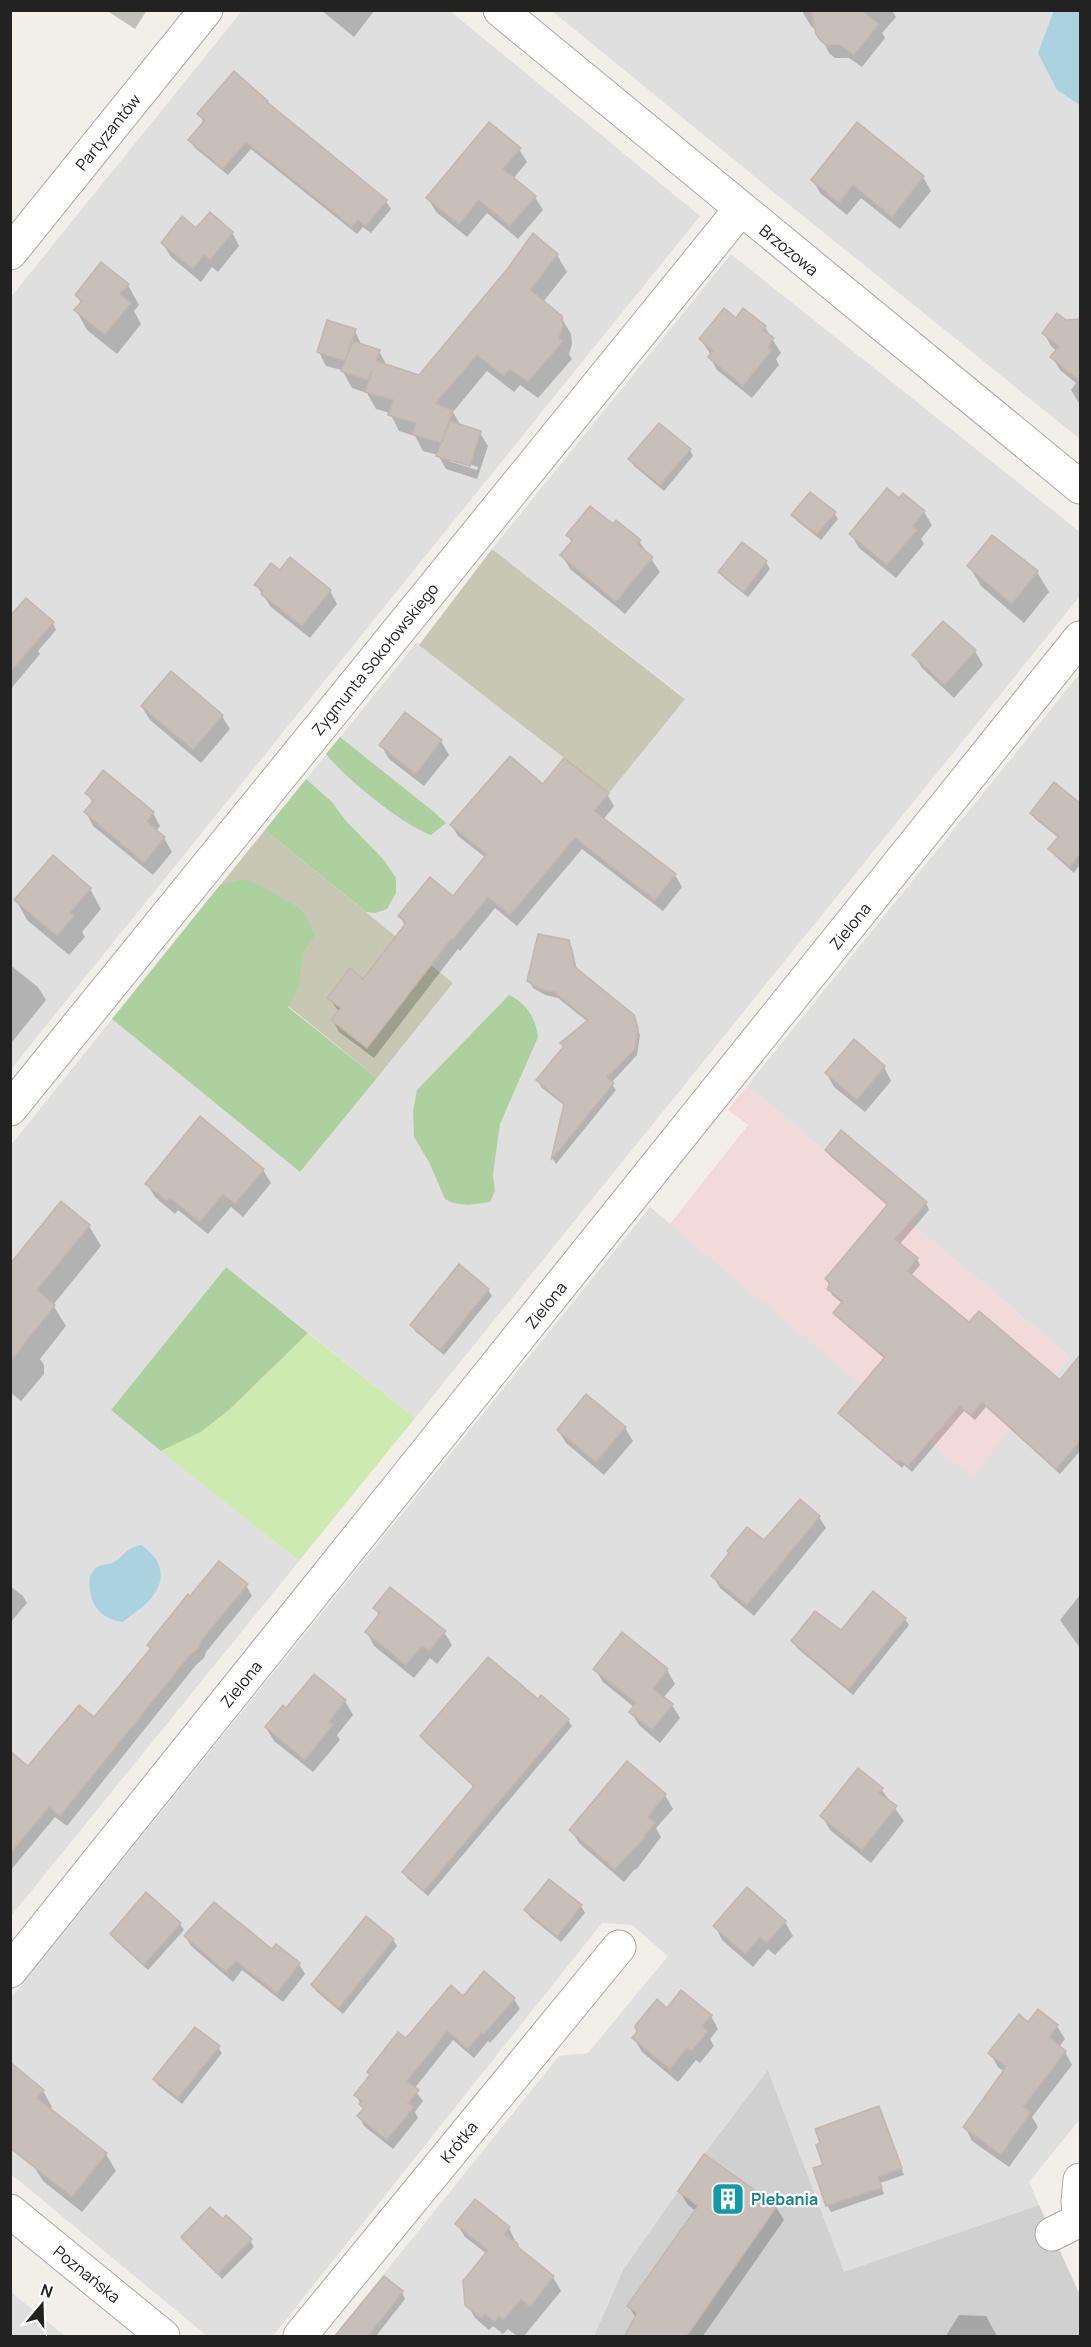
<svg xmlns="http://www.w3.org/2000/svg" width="1091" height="2347" font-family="Manrope,sans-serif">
  <rect width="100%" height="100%" fill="#f2efe9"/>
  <g fill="#e0dfdf">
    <polygon points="242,11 450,11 700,216 11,1069 10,298"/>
    <polygon points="552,11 1080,11 1080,439 776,194"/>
    <polygon points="731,254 1080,532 1080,596 415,1418 226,1267 111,1410 299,1561 11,1916 11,1145 112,1019 300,1172 377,1078 453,983 265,830 417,642 564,758 685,698 492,549"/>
    <polygon points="1080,673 1080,2119 1029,2182 1039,2205 844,2273 768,2070 704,2154 623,2270 594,2336 334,2336 559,2056 588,2053 668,1956 632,1925 602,1923 273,2336 207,2336 11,2174 10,1999 650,1207 971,1476 1070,1357 747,1086"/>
    <polygon points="11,2292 65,2336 11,2336"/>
  </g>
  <polygon fill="#f2dad9" points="747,1086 1070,1357 971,1477 670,1224 748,1125 728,1110"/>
  <polygon fill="#d0d0d0" points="768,2070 844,2272 1039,2205 1080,2295 1080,2336 594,2336 623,2270 704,2154"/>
  <g fill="#c7c7b4">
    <polygon points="492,549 685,699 609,793 419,645"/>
    <polygon points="265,830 453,983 377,1078 188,925"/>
  </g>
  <polygon fill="#cdebb0" points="308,1333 415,1418 299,1561 161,1451 201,1432 229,1410"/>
  <g fill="#add19e">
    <path d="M340,737L434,812L446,823L431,835C402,825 345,778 326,754Z"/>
    <polygon points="306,779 332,802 346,821 384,860 396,878 396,893 387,909 375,913 366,912 265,830"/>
    <polygon points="239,880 250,880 302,910 315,935 304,952 297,989 288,1007 377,1078 300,1172 112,1019 220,885"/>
    <path d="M509,995C526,1003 536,1018 538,1037L500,1124L493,1174L495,1191L490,1202L468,1205L453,1203L445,1199L429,1162L414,1137L413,1111L417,1090Z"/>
    <polygon points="226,1267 308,1333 229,1410 201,1432 161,1451 111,1410"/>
  </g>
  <g fill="#aad3df">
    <polygon points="1054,10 1080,11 1080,105 1057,90 1038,53"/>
    <path d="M141,1545C161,1558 168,1577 152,1597C145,1607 132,1614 123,1622C105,1620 91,1608 90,1589C89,1582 89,1576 93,1571C98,1563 106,1566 114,1562C127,1554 124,1549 141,1545Z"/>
  </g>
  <g fill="#0003" fill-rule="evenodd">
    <polygon points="106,10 147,10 135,29"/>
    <polygon points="321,10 375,10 354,37"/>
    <polygon points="805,10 892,10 896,17 882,33 885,38 862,67 849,58 835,58 829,53 819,33 811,26 803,13"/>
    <polygon points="234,73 270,106 386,201 391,209 371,233 363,227 357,234 251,149 228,175 195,148 190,140 204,123 199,114"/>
    <polygon points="857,124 923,177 931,191 900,229 861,198 847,215 820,193 813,180"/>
    <polygon points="519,149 527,162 513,179 535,197 543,210 518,239 487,213 467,237 436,212 428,198"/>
    <polygon points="197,230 232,232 239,246 218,272 212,267 201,282 171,257 163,244"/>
    <path d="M557,255L567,272L543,302L561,317L571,334L572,344L569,354L572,359L538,398L520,385L514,392L487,371L453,412L461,426L480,433L488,446L477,479L446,469L438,455L423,451L415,436L399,431L390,413L376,409L367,393L352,388L342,370L326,366L319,352L355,331L362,346L379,351L387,366L420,376ZM451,459L478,467L477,470L449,461Z"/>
    <polygon points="128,285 139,305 134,311 141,324 117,354 87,330 76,310 81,303 77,295"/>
    <polygon points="744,311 765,327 781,353 776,359 779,365 752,398 717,370 710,357 711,355 701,340 736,321"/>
    <polygon points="1080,320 1080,405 1071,390 1076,383 1060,370 1052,357 1057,351 1051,346 1044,333 1066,322"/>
    <polygon points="690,450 693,456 664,491 634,466 630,459"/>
    <polygon points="899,500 924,512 932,525 921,539 924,544 896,578 859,548 851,534"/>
    <polygon points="834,513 838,519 821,540 797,521 793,515"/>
    <polygon points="613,526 639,541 660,572 625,614 570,569 562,555 572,543 568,535"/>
    <polygon points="743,544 766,562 770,569 748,597 724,578 720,572"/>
    <polygon points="969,566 1037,572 1049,592 1024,623 981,586"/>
    <polygon points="256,585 330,591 337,604 310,638 271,607"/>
    <polygon points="53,623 56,630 38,651 40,654 10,690 10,636"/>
    <polygon points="944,623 975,651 983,665 954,698 922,668 914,655"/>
    <polygon points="142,707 222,716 230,729 201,763 150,720"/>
    <polygon points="406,714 441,741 449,755 424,786 389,759 381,745"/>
    <polygon points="1054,784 1080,805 1080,864 1074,873 1054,855 1050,849 1059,838 1035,819 1031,813"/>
    <polygon points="544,786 607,794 614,806 603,820 675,875 682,887 663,911 582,849 517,926 495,908 460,951 458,949 374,1058 339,1032 333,1020 339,1012 329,998 363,981 405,926 400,916 453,898 486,858 458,836 451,825"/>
    <polygon points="87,793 153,813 160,826 156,832 164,838 172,852 153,875 93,826 86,812 93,803"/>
    <polygon points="90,889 101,909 82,932 85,937 69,955 27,920 16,900"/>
    <polygon points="568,941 572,948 577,970 633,1016 640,1035 637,1055 611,1083 616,1090 556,1164 553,1159 565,1106 541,1087 538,1080 565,1048 562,1043 588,1022 558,998 545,995 533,988 529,981"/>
    <polygon points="10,965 38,987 46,1000 12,1042 10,1040"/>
    <polygon points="884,1067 891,1081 865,1112 834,1087 827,1074"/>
    <polygon points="826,1150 926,1203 929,1210 899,1245 917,1259 920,1265 911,1276 969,1324 1060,1382 1072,1367 1080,1374 1080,1451 1060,1474 986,1407 975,1420 964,1411 912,1472 904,1465 902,1468 844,1419 840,1413 885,1359 839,1319 835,1313 843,1304 832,1295 827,1280 888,1206 830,1156"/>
    <polygon points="263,1170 271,1183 243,1217 231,1207 208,1234 178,1210 175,1214 155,1197 147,1184"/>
    <polygon points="61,1203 89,1226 101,1246 53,1305 66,1326 40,1359 44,1365 44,1374 21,1401 10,1392 10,1274"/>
    <polygon points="488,1290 492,1296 444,1355 415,1331 412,1325"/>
    <polygon points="625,1428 633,1441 604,1475 566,1443 558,1430"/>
    <polygon points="819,1517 826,1528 754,1616 720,1588 713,1576 764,1543"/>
    <polygon points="246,1585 252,1596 206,1652 204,1658 196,1665 67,1826 55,1817 10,1871 10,1753 29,1768 94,1719 151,1650 149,1645"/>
    <polygon points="10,1586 23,1596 27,1603 10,1623"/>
    <polygon points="1080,1595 1080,1648 1060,1620"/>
    <polygon points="375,1608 444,1632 452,1645 437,1664 430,1658 414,1678 374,1646 367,1632 379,1616"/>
    <polygon points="905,1619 909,1625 853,1695 797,1648 793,1641"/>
    <polygon points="595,1669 667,1670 675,1684 663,1698 672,1705 680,1718 660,1743 639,1725 631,1712 635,1708 603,1682"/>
    <polygon points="315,1676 345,1701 353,1715 337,1735 340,1740 313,1772 274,1741 266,1728 287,1710"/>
    <polygon points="538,1701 568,1720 572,1726 428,1896 407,1878 404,1872 474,1787 426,1743 422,1737"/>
    <polygon points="628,1764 665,1795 673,1809 656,1828 661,1837 636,1870 635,1869 624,1882 579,1843 571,1830"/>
    <polygon points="881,1789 904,1821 871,1863 830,1830 822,1816"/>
    <polygon points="550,1881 581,1906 585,1913 561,1942 530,1917 526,1911"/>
    <polygon points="747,1889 785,1922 793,1936 775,1955 768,1949 753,1967 722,1940 715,1926"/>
    <polygon points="180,1924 184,1930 148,1970 115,1940 112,1934"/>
    <polygon points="185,1936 272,1951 276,1946 299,1964 305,1974 283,2002 242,1970 233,1982 191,1946"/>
    <polygon points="393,1940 397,1946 343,2014 316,1991 312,1985"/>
    <polygon points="463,1998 514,1999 520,2009 490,2043 488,2041 474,2058 453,2040 414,2089 423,2101 415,2112 418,2118 393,2149 364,2126 359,2116 364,2110 356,2095 406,2040"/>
    <polygon points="667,2010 711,2016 718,2029 710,2039 714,2046 700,2063 696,2060 678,2082 642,2052 634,2038"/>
    <polygon points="1028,2024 1057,2026 1065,2039 1059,2047 1065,2052 1072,2065 1032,2117 1038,2127 1009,2167 972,2141 965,2127 1004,2072 998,2067 990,2053"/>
    <polygon points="218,2047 222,2053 182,2104 158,2085 154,2079"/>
    <polygon points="10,2064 43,2091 52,2107 50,2110 106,2154 116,2171 82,2212 43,2181 33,2165"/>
    <polygon points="879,2108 904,2175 880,2183 884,2194 831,2212 827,2205 825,2166"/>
    <polygon points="680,2192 776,2207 784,2220 703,2336 626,2336 636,2318 629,2307 696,2211 688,2205"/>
    <polygon points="223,2221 250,2240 254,2247 222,2279 186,2243 183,2237"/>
    <polygon points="457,2224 509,2228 520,2251 553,2277 561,2291 524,2336 517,2336 508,2329 503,2334 493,2326 489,2330 475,2318 467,2304 487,2254 465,2237"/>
    <polygon points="402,2292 405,2299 376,2336 337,2336"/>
    <polygon points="959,2315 986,2316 997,2336 946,2336"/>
  </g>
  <g fill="#c7bfb8" stroke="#c4b6ab" stroke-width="1.5">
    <polygon points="811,10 861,10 879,24 854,55 840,45 826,45 820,40 816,34"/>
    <polygon points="234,71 268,101 267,102 387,200 366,226 358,220 352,227 246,142 223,169 188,140 205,120 197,114"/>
    <polygon points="489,122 521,148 503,169 536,196 510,226 479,200 459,224 426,198"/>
    <polygon points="857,122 924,176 892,217 853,185 839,203 811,180"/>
    <polygon points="210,212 233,232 210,260 204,255 193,269 161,243 182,216 196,228"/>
    <polygon points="533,233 558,254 530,290 562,316 563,326 559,338 563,341 528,382 510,369 504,376 477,355 435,404 453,410 441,443 412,434 416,423 388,415 393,400 365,392 372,371 368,380 341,371 353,341 380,350 376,361 419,375 508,268"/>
    <polygon points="101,262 129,284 120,294 131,303 105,335 74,310 82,301 75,295"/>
    <polygon points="724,308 736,318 743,308 766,326 763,330 774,338 768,347 772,350 743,386 708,357 713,351 699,339"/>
    <polygon points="1057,313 1066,320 1080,319 1080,381 1050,357 1059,346 1042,333"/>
    <polygon points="327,320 356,329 345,361 317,352"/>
    <polygon points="450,421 481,431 470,466 436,456"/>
    <polygon points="659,423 691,449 660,485 628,459"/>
    <polygon points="887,488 899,498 903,493 925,511 913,526 917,530 887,565 849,534"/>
    <polygon points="810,492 836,512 817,534 791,515"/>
    <polygon points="590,506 613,524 616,520 641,540 637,544 653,557 616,602 560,555 573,540 566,535"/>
    <polygon points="992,535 1038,571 1012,604 967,566"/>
    <polygon points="742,542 767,561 744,592 718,572"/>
    <polygon points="290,557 331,590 302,626 261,594 263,590 254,585 271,563 280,570"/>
    <polygon points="26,598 54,622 10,672 10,616"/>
    <polygon points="943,621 976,650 945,685 912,655"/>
    <polygon points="171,671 223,715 193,750 141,706"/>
    <polygon points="405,712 442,740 416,774 379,745"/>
    <polygon points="510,756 543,784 564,758 609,793 594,811 676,874 655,900 575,838 510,915 488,897 453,940 451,939 367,1048 331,1020 341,1008 327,998 350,968 363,979 406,923 398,916 430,877 453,896 487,854 450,825"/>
    <polygon points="103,770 154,812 147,822 165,837 144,863 84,812 94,800 85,793"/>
    <polygon points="1054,782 1080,803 1080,854 1070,867 1048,849 1059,836 1030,813"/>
    <polygon points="53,855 91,888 70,913 74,916 57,936 14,900"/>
    <polygon points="538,934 569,940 575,967 634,1015 638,1028 635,1049 607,1077 614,1083 551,1160 564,1104 536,1080 564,1046 560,1043 588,1020 554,992 540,989 527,981"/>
    <polygon points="854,1039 885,1066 857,1100 825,1073"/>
    <polygon points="200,1116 264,1169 235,1204 223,1194 200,1222 170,1198 167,1201 145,1184"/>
    <polygon points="841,1130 927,1202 895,1239 918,1258 907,1271 969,1322 979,1311 1060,1380 1080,1355 1080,1441 1056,1469 982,1402 971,1415 960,1406 908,1466 900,1460 897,1462 838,1413 885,1357 833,1313 843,1301 827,1289 830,1283 825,1279 888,1204 825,1150"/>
    <polygon points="61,1201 90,1225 37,1290 55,1305 10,1362 10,1264"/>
    <polygon points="459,1264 489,1289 440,1350 410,1325"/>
    <polygon points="586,1394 626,1427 596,1462 557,1430"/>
    <polygon points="800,1499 820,1516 747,1605 711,1576 729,1553 727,1551 747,1527 764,1540"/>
    <polygon points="219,1561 248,1584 201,1641 199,1648 190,1655 60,1816 49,1807 10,1854 10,1751 28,1766 79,1705 94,1717 151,1648 147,1645 188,1594 190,1596"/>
    <polygon points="390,1587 446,1631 429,1651 422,1646 406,1665 365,1632 380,1613 373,1608"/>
    <polygon points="873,1591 906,1618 849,1689 791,1641 815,1611 841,1630"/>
    <polygon points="622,1632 668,1669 653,1689 673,1704 652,1730 629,1712 636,1703 593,1669"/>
    <polygon points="488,1657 538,1699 541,1695 569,1719 424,1891 402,1872 474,1786 420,1736"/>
    <polygon points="314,1674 346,1700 329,1722 333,1725 305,1760 265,1727 283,1705 286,1708"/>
    <polygon points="627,1761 666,1794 648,1817 655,1823 644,1836 646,1837 615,1869 569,1830"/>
    <polygon points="858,1768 883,1788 879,1793 897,1806 862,1850 820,1816"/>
    <polygon points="549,1879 582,1905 557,1937 524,1910"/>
    <polygon points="747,1887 786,1921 767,1943 760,1937 745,1954 713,1926"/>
    <polygon points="146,1892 181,1923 144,1965 110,1934"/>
    <polygon points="214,1902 272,1949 276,1944 300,1963 277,1993 236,1961 226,1972 184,1936"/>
    <polygon points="366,1916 394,1939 339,2008 311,1985"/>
    <polygon points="484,1971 515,1998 484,2034 482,2032 468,2049 447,2031 407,2081 419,2090 408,2103 414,2107 387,2140 357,2116 364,2108 359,2104 362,2101 354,2095 370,2075 367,2072 398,2032 406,2038 451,1985 463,1996"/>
    <polygon points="681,1990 712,2015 702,2026 708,2031 692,2051 687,2048 670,2069 632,2038 637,2032 635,2026 657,1999 667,2008"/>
    <polygon points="1038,2009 1058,2025 1049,2037 1066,2051 1023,2107 1031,2112 1001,2155 963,2127 1006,2067 988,2053 1019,2014 1028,2022"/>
    <polygon points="195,2027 220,2046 178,2098 153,2079"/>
    <polygon points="10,2062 44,2090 37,2098 107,2153 72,2197 10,2148"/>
    <polygon points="879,2106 902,2168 878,2177 882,2188 826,2206 813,2168 823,2165 816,2145 820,2143 815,2129"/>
    <polygon points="704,2154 777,2206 686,2337 624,2337 637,2313 627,2306 698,2206 678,2191"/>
    <polygon points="475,2199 510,2227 504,2234 517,2243 518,2247 554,2276 530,2307 521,2299 504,2320 499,2316 495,2322 485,2314 481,2318 465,2305 463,2281 488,2250 455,2224"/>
    <polygon points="210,2207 223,2219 226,2215 252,2239 218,2274 181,2237"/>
    <polygon points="384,2276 403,2291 368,2337 334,2337"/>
  </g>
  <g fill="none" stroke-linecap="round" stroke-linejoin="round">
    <g stroke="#a9a9a9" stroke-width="35">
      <g id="minor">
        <polyline points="500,10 1080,487"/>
        <polyline points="10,253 206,10"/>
        <polyline points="10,1109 740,210"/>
        <polyline points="10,1971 1080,638"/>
        <polyline points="1080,2180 1078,2202 1080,2222"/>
        <polyline points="10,2211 163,2336"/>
        <polyline points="1052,2234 1080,2220"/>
        <polyline points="300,2336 619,1947"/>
      </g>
    </g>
    <use href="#minor" stroke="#fff" stroke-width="33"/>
  </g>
  <defs>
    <g id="building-square" transform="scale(1.725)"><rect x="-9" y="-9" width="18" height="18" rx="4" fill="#0f9aa8" stroke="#fff"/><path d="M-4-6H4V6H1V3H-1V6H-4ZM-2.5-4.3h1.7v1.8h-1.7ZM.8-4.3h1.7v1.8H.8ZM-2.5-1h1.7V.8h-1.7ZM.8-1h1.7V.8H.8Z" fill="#fff"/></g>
  </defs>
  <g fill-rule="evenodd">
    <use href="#building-square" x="728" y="2199"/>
  </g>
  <g text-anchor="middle" stroke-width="4.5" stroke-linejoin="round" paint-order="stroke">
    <g font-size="16" fill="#222" stroke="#fff">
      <text transform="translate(108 132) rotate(-51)" y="6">Partyzantów</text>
      <text transform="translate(789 250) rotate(39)" y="6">Brzozowa</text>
      <text transform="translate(375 659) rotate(-51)" y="6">Zygmunta Sokołowskiego</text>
      <text transform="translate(850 926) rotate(-51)" y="6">Zielona</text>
      <text transform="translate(546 1305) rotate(-51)" y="6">Zielona</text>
      <text transform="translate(241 1684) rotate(-51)" y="6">Zielona</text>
      <text transform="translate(459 2142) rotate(-51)" y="6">Krótka</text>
      <text transform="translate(87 2274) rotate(39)" y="6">Poznańska</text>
    </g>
    <g font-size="16" font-weight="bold" fill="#0d838f" stroke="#fff" text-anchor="start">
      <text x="751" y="2205">Plebania</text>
    </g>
  </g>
  <rect width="1091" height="2347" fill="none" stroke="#222222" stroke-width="24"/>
  <g transform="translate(42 2305) rotate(19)" stroke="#ffffff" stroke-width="4.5" paint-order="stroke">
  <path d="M0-4.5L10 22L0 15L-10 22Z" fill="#222222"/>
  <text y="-9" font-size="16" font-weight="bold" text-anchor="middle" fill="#222222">N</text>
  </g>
</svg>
